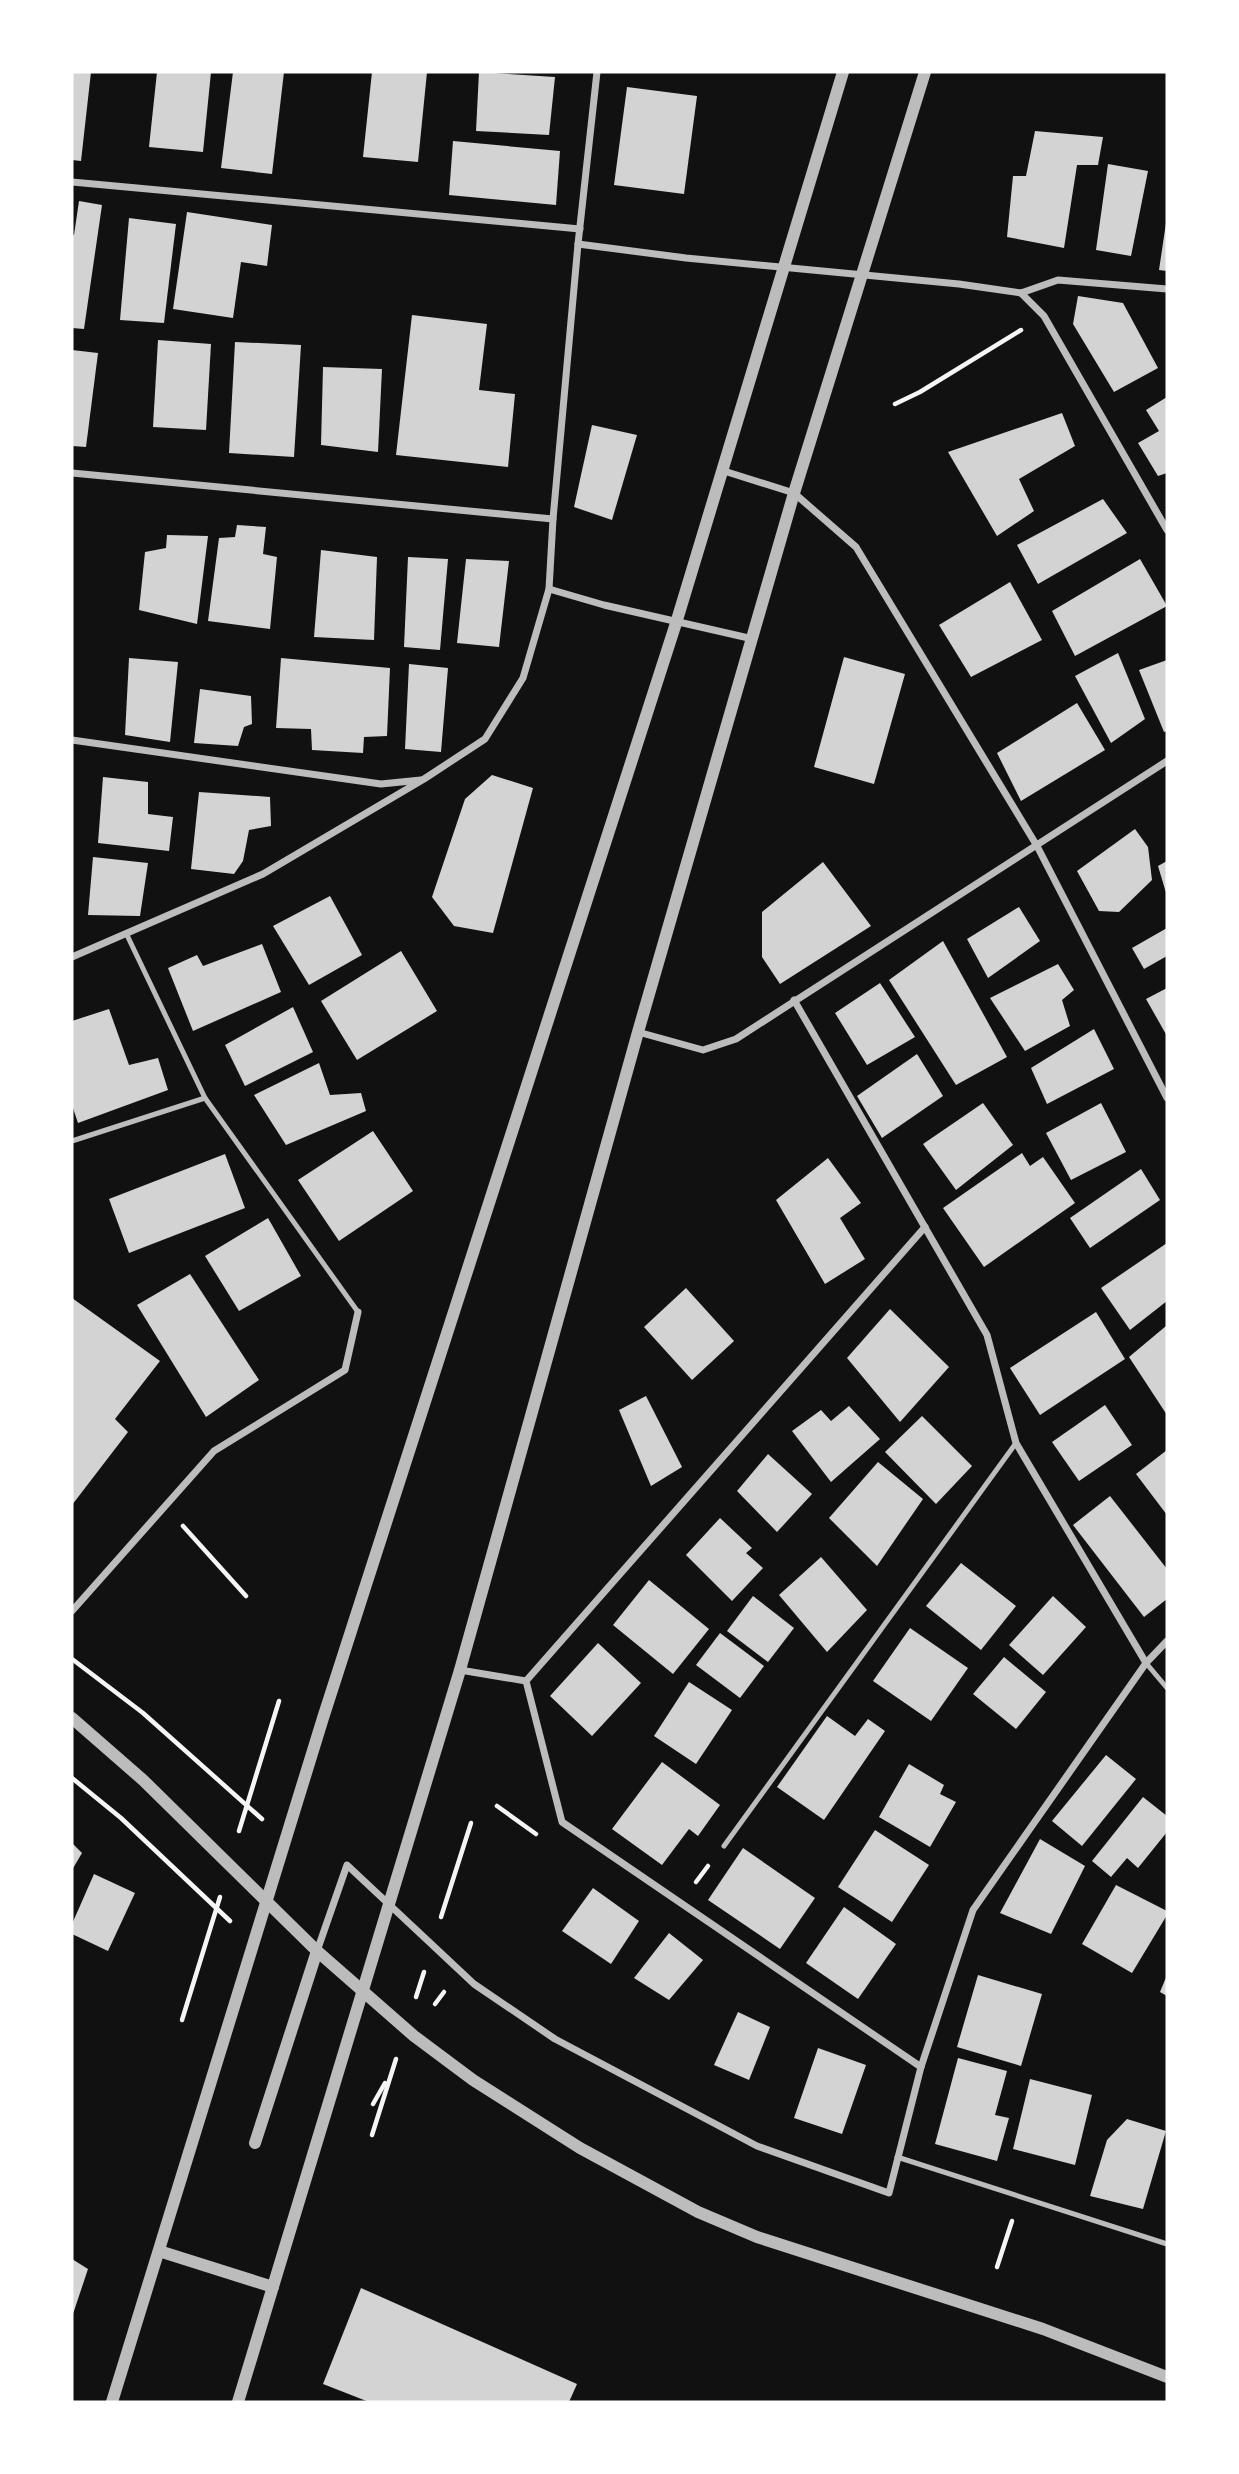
<svg xmlns="http://www.w3.org/2000/svg" width="1239" height="2474" font-family="'Libre Baskerville',serif">
  <rect width="100%" height="100%" fill="#111"/>
  <g fill="#d3d3d3">
    <polygon points="72,72 91,72 81,161 72,160"/>
    <polygon points="157,72 211,72 203,152 149,147"/>
    <polygon points="233,72 284,72 272,174 221,168"/>
    <polygon points="372,72 427,72 418,162 363,157"/>
    <polygon points="479,72 555,77 549,135 476,131"/>
    <polygon points="627,87 697,96 684,194 614,185"/>
    <polygon points="1035,131 1103,137 1098,165 1077,165 1064,248 1007,237 1013,176 1026,176"/>
    <polygon points="453,141 560,151 556,205 449,195"/>
    <polygon points="1108,164 1148,171 1131,256 1096,250"/>
    <polygon points="79,201 102,205 84,329 72,328 72,235 74,235"/>
    <polygon points="187,212 272,225 267,266 241,262 233,318 173,309"/>
    <polygon points="129,218 176,224 164,323 120,320"/>
    <polygon points="1166,223 1167,223 1167,271 1159,270"/>
    <polygon points="1078,296 1123,303 1158,368 1114,392 1073,324"/>
    <polygon points="412,315 487,324 479,390 515,394 508,467 396,455"/>
    <polygon points="158,340 211,344 206,430 153,427"/>
    <polygon points="235,342 301,345 294,457 229,453"/>
    <polygon points="72,350 98,353 86,447 72,446"/>
    <polygon points="323,367 382,369 378,452 321,445"/>
    <polygon points="1167,397 1167,473 1158,476 1138,443 1159,431 1146,410"/>
    <polygon points="1062,413 1075,446 1019,479 1034,511 997,536 948,452"/>
    <polygon points="592,425 637,435 612,520 574,507"/>
    <polygon points="1103,499 1127,533 1038,584 1017,545"/>
    <polygon points="237,525 266,527 263,554 277,557 270,629 208,621 219,538 235,537"/>
    <polygon points="167,535 208,536 197,624 139,610 145,552 166,548"/>
    <polygon points="321,550 377,557 374,640 314,637"/>
    <polygon points="408,557 448,559 440,650 404,647"/>
    <polygon points="466,559 509,561 499,647 457,643"/>
    <polygon points="1140,559 1167,606 1075,656 1052,611"/>
    <polygon points="1010,582 1042,640 971,677 939,625"/>
    <polygon points="1118,653 1145,719 1111,743 1075,676"/>
    <polygon points="844,657 905,674 874,784 814,767"/>
    <polygon points="129,658 178,662 170,742 125,735"/>
    <polygon points="281,658 390,668 387,736 364,737 363,753 312,750 311,729 276,728"/>
    <polygon points="1167,660 1167,731 1164,732 1139,670"/>
    <polygon points="409,664 448,668 441,752 405,749"/>
    <polygon points="200,689 251,696 252,724 244,727 238,746 194,743"/>
    <polygon points="1077,703 1105,750 1021,801 997,753"/>
    <polygon points="492,775 533,788 493,933 454,926 432,897 465,799"/>
    <polygon points="103,777 148,782 148,814 173,817 169,851 98,843"/>
    <polygon points="199,792 270,797 271,826 249,830 243,861 234,874 191,869"/>
    <polygon points="1135,829 1148,847 1152,880 1119,912 1099,911 1077,871"/>
    <polygon points="93,857 148,863 140,916 88,915"/>
    <polygon points="1167,861 1167,896 1158,866"/>
    <polygon points="823,862 871,926 780,984 762,957 762,912"/>
    <polygon points="330,896 362,955 309,985 273,926"/>
    <polygon points="1019,907 1040,941 988,978 967,939"/>
    <polygon points="1167,928 1167,956 1144,969 1132,948"/>
    <polygon points="943,941 1007,1057 956,1085 889,980"/>
    <polygon points="262,944 281,992 193,1031 168,968 197,955 203,966"/>
    <polygon points="401,951 437,1011 357,1060 321,1001"/>
    <polygon points="1058,964 1074,990 1062,1000 1070,1026 1025,1051 990,998"/>
    <polygon points="880,983 915,1037 867,1065 835,1013"/>
    <polygon points="1167,988 1167,1036 1146,999"/>
    <polygon points="293,1007 313,1052 245,1086 225,1045"/>
    <polygon points="109,1009 129,1065 158,1058 168,1090 78,1123 72,1105 72,1021"/>
    <polygon points="1094,1029 1114,1069 1047,1104 1031,1068"/>
    <polygon points="917,1054 943,1096 882,1138 857,1096"/>
    <polygon points="319,1063 330,1095 361,1093 366,1111 286,1145 254,1095"/>
    <polygon points="983,1103 1013,1145 956,1190 923,1144"/>
    <polygon points="1101,1103 1126,1152 1071,1180 1046,1133"/>
    <polygon points="373,1131 413,1191 339,1241 298,1180"/>
    <polygon points="1022,1153 1030,1166 1043,1157 1075,1203 984,1267 943,1208"/>
    <polygon points="225,1154 245,1208 129,1253 109,1199"/>
    <polygon points="828,1158 861,1203 840,1218 865,1259 825,1284 776,1200"/>
    <polygon points="1141,1169 1160,1200 1090,1248 1070,1218"/>
    <polygon points="268,1218 301,1276 239,1311 205,1256"/>
    <polygon points="1167,1243 1167,1301 1130,1330 1101,1288"/>
    <polygon points="190,1274 259,1380 206,1417 137,1305"/>
    <polygon points="686,1288 734,1341 692,1380 644,1327"/>
    <polygon points="72,1298 160,1361 115,1419 128,1432 72,1505"/>
    <polygon points="890,1309 949,1367 900,1422 847,1358"/>
    <polygon points="1096,1312 1125,1359 1040,1415 1010,1368"/>
    <polygon points="1166,1326 1167,1328 1167,1415 1129,1357"/>
    <polygon points="646,1396 682,1467 651,1486 619,1410"/>
    <polygon points="1105,1405 1132,1445 1079,1481 1052,1442"/>
    <polygon points="849,1406 880,1439 831,1482 792,1431 821,1410 831,1421"/>
    <polygon points="922,1416 972,1466 936,1504 885,1452"/>
    <polygon points="1167,1450 1167,1515 1136,1474"/>
    <polygon points="768,1454 812,1494 777,1532 737,1491"/>
    <polygon points="878,1462 923,1499 877,1566 829,1518"/>
    <polygon points="1110,1496 1167,1569 1167,1599 1144,1617 1073,1525"/>
    <polygon points="720,1518 752,1548 746,1553 763,1568 732,1601 686,1555"/>
    <polygon points="821,1557 867,1610 827,1652 779,1595"/>
    <polygon points="961,1563 1016,1606 981,1650 926,1606"/>
    <polygon points="649,1580 709,1629 673,1674 613,1625"/>
    <polygon points="753,1596 794,1628 768,1662 727,1631"/>
    <polygon points="1053,1596 1086,1627 1043,1675 1009,1645"/>
    <polygon points="910,1628 968,1668 931,1721 873,1681"/>
    <polygon points="720,1633 764,1666 740,1698 696,1665"/>
    <polygon points="598,1643 641,1683 592,1736 550,1696"/>
    <polygon points="1004,1657 1046,1692 1016,1729 973,1694"/>
    <polygon points="689,1682 732,1710 696,1764 654,1736"/>
    <polygon points="827,1716 855,1736 868,1719 885,1731 824,1820 777,1787"/>
    <polygon points="1106,1755 1136,1779 1082,1846 1052,1821"/>
    <polygon points="662,1762 720,1805 698,1836 689,1829 662,1865 612,1829"/>
    <polygon points="909,1764 944,1785 940,1794 956,1802 930,1847 879,1817"/>
    <polygon points="1143,1797 1167,1816 1167,1832 1138,1868 1127,1858 1111,1877 1092,1861"/>
    <polygon points="875,1830 929,1865 892,1922 838,1887"/>
    <polygon points="1040,1839 1085,1866 1051,1934 1000,1913"/>
    <polygon points="72,1843 82,1853 72,1870"/>
    <polygon points="743,1848 815,1898 780,1949 708,1900"/>
    <polygon points="94,1874 135,1893 108,1951 72,1934 72,1924"/>
    <polygon points="1116,1885 1167,1911 1167,1915 1132,1973 1082,1944"/>
    <polygon points="593,1888 639,1921 611,1964 562,1931"/>
    <polygon points="844,1907 896,1944 858,1999 806,1963"/>
    <polygon points="669,1933 703,1960 669,2000 634,1978"/>
    <polygon points="978,1975 1042,1994 1021,2066 957,2047"/>
    <polygon points="1167,1975 1167,1996 1160,1992"/>
    <polygon points="738,2012 770,2027 749,2080 714,2065"/>
    <polygon points="818,2048 866,2065 842,2134 794,2118"/>
    <polygon points="958,2058 1007,2071 995,2115 1009,2118 997,2161 935,2144"/>
    <polygon points="1030,2079 1092,2095 1075,2165 1013,2149"/>
    <polygon points="1127,2119 1166,2131 1143,2209 1090,2196 1107,2140"/>
    <polygon points="72,2259 88,2269 72,2317"/>
    <polygon points="361,2288 577,2384 569,2402 369,2402 323,2384"/>
  </g>
  <g fill="none" stroke-linecap="round" stroke-linejoin="round">
    <g stroke="#f5f5f5" stroke-width="4.5">
      <polyline points="895,404 920,392 1021,330"/>
      <polyline points="183,1526 246,1596"/>
      <polyline points="72,1659 143,1713 262,1819"/>
      <polyline points="72,1778 121,1818 230,1921"/>
      <polyline points="497,1806 536,1834"/>
      <polyline points="239,1831 279,1701"/>
      <polyline points="696,1882 708,1866"/>
      <polyline points="441,1917 471,1823"/>
      <polyline points="416,1997 424,1972"/>
      <polyline points="435,2004 444,1992"/>
      <polyline points="182,2020 220,1897"/>
      <polyline points="373,2104 385,2083"/>
      <polyline points="372,2135 396,2059"/>
      <polyline points="997,2267 1012,2221"/>
    </g>
    <g stroke="#bcbcbc" stroke-width="5">
      <polyline points="126,933 205,1098 358,1312"/>
      <polyline points="72,1141 205,1098"/>
      <polyline points="1146,1663 1167,1688"/>
      <polyline points="724,1846 1016,1443"/>
      <polyline points="897,2157 1167,2244"/>
    </g>
    <g stroke="#bcbcbc" stroke-width="7">
      <polyline points="72,182 580,229"/>
      <polyline points="578,244 686,258 959,284 1021,293 1058,280 1167,289"/>
      <polyline points="1021,293 1044,316 1167,530"/>
      <polyline points="724,471 794,493 856,547 1037,846 1167,1098"/>
      <polyline points="72,473 553,519"/>
      <polyline points="549,589 604,605 753,639"/>
      <polyline points="72,740 381,784 421,780"/>
      <polyline points="72,957 263,874 424,779 485,739 523,678 549,589 553,519 578,244 597,72"/>
      <polyline points="794,1000 987,1335 1016,1443 1146,1663"/>
      <polyline points="638,1032 703,1050 736,1039 1167,761"/>
      <polyline points="72,1611 214,1451 345,1370 358,1312"/>
      <polyline points="460,1670 526,1681 562,1822 921,2067"/>
      <polyline points="526,1681 925,1227"/>
      <polyline points="317,1951 347,1865 474,1984 555,2039 757,2146 889,2193 921,2067 973,1910 1146,1663 1167,1641"/>
    </g>
    <g stroke="#bcbcbc" stroke-width="12">
      <polyline points="72,1718 143,1780 317,1951 414,2036 473,2080 580,2148 698,2212 757,2237 1043,2329 1167,2377"/>
      <polyline points="255,2143 317,1951"/>
      <polyline points="159,2251 273,2287"/>
      <polyline points="112,2402 323,1718 677,620 843,72"/>
      <polyline points="238,2402 460,1670 638,1032 794,493 925,72"/>
    </g>
  </g>
  <rect width="1239" height="2474" fill="none" stroke="#ffffff" stroke-width="147"/>
</svg>
